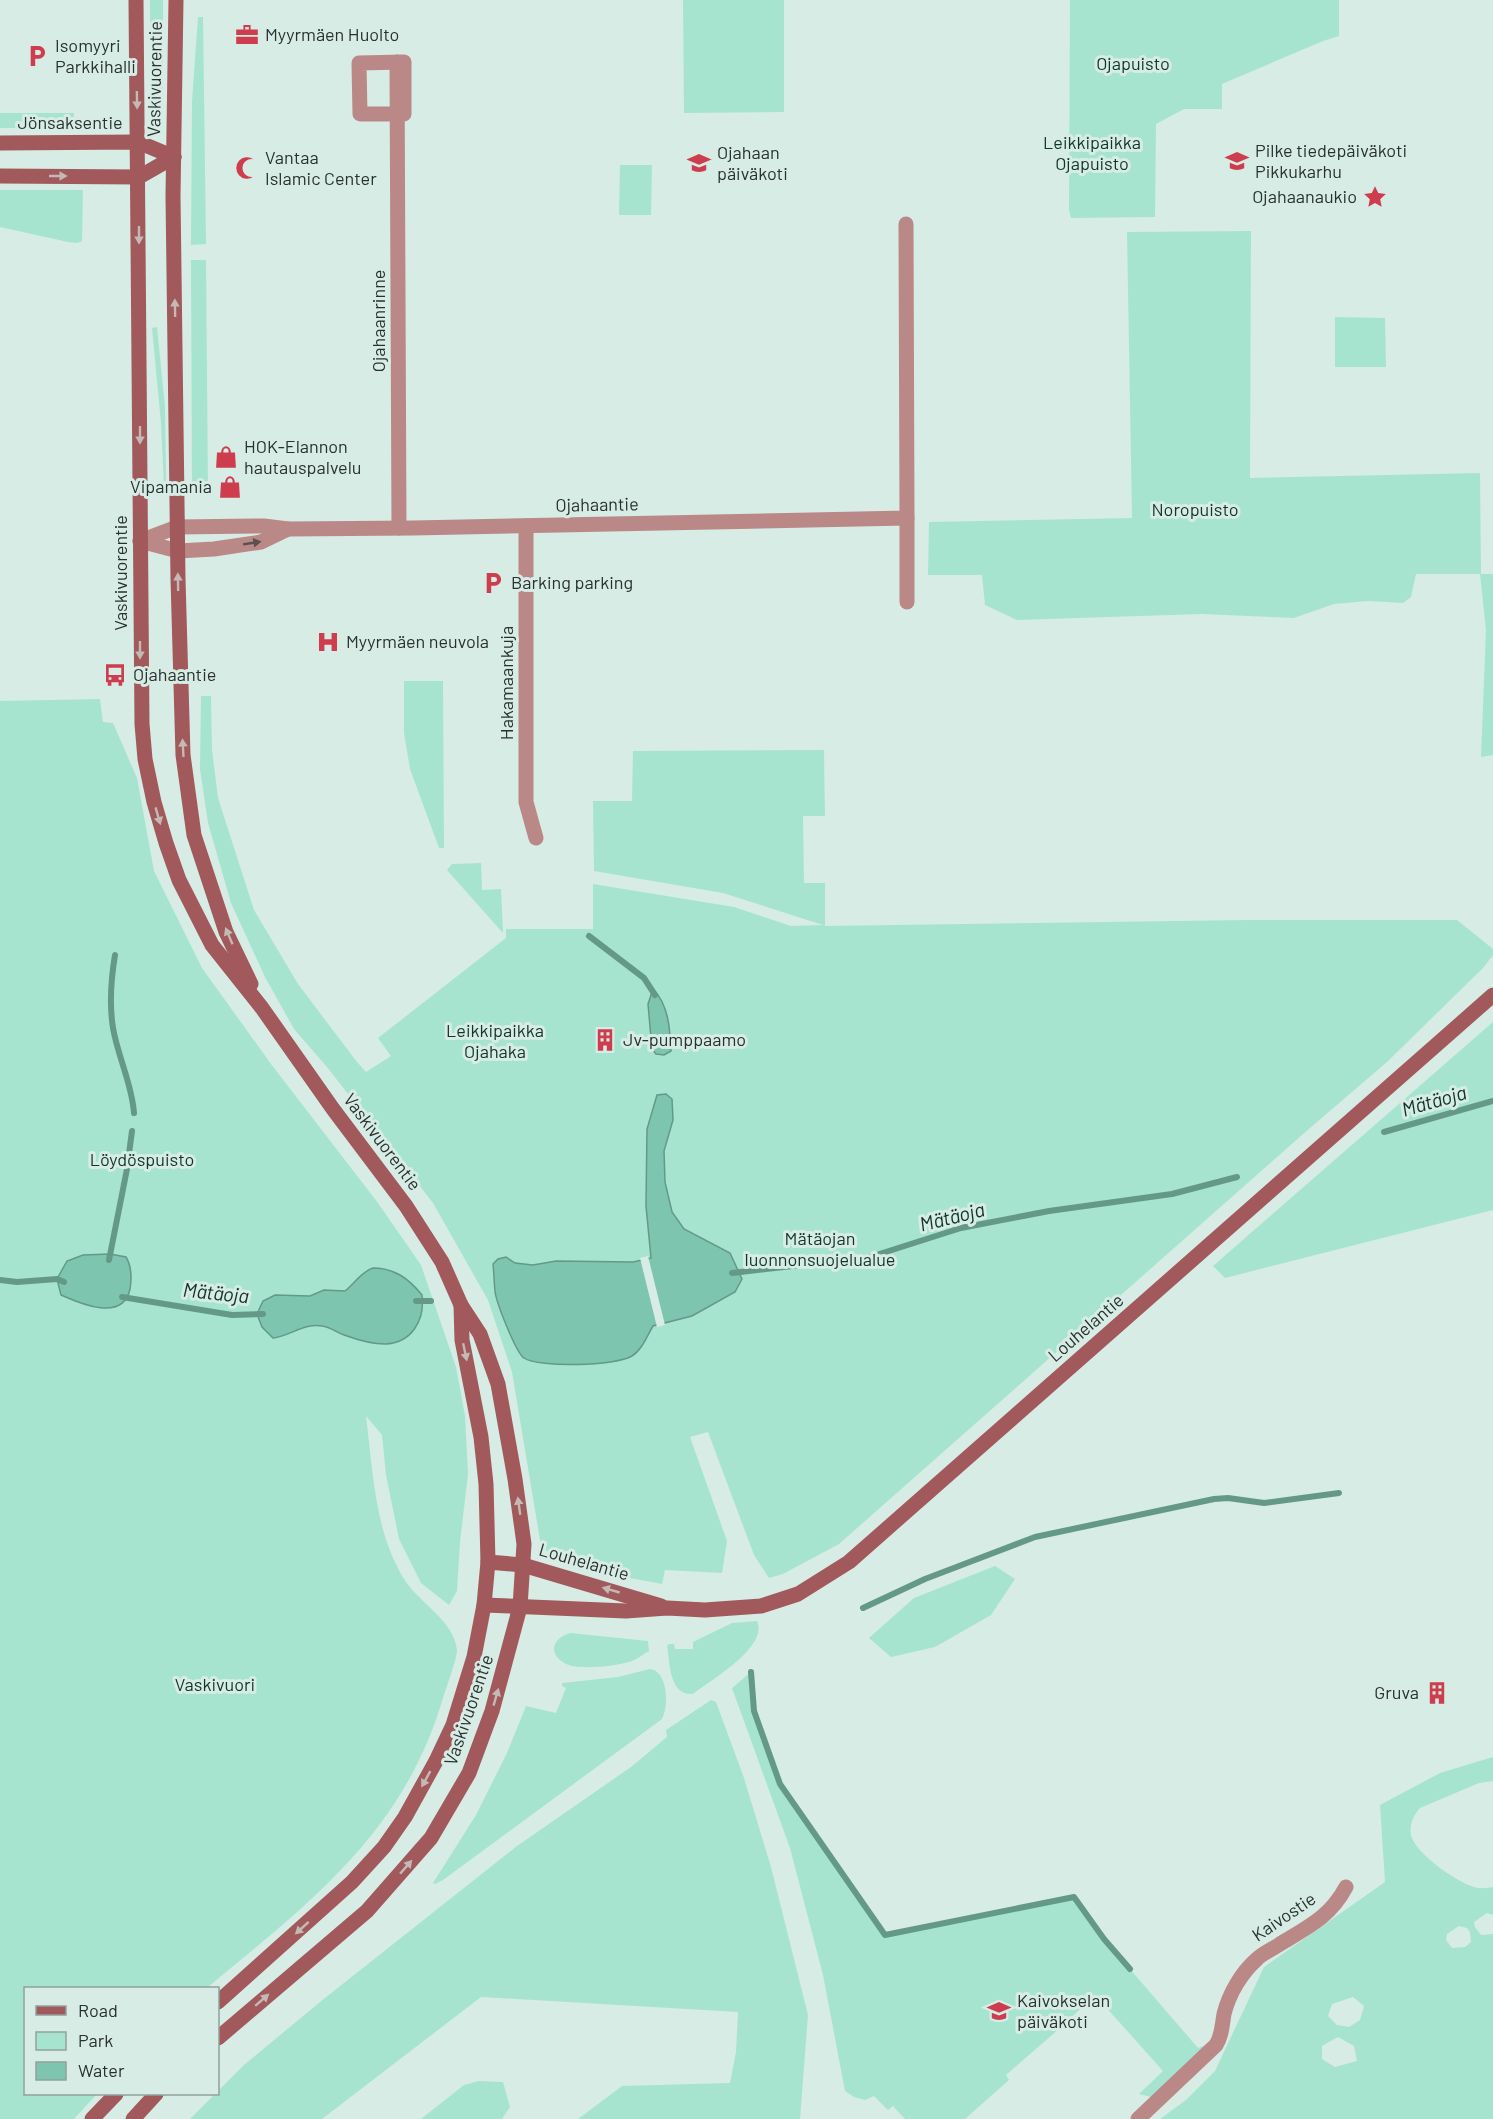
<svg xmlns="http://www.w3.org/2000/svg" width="1493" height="2119" font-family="Barlow,sans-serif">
  <rect width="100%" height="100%" fill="#d7ece5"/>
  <g fill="#a6e4d0" fill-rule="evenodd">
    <polygon points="150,0 163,0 163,106 157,118 151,121"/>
    <polygon points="683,0 784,0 784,112 684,113"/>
    <polygon points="1070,0 1339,0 1339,36 1323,41 1222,84 1222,109 1184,109 1156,124 1155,217 1071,218 1069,210"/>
    <polygon points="198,17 203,17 206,244 191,245 192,101"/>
    <path d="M0,113H74C74,122 73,124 64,128H0Z"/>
    <polygon points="620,165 652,165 651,215 619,215"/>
    <polygon points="0,190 83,190 82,241 77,243 68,242 0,227"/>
    <polygon points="1251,231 1250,478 1480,473 1481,574 1493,574 1493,755 1481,757 1486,630 1480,574 1416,574 1411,597 1403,603 1368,601 1334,604 1294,618 1201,614 1017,620 985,605 982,575 928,575 929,522 1132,518 1127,232"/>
    <polygon points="191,260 206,260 208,493 192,493"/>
    <polygon points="1335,317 1385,318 1386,367 1335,367"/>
    <polygon points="157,327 165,407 166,483 164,485 161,423 152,328"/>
    <polygon points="404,681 443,681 444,848 439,848 410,769 404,733"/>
    <path d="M201,696H211L212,750L218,798L254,910L298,984L357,1062L366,1072L391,1056L378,1038L506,938V929H593V884L734,907L791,926L823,925L723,893L594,871L593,801H632L633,751L824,750L825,816H803L804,883H825V926L1248,920H1457L1493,949V955L1483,968L1387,1062L1310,1128L839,1544L783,1574L769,1578L754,1555L708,1432L690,1437L727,1541L722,1573L665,1570L662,1584C629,1577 564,1570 541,1546L512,1372L488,1300L433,1203L327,1067L294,1029L265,977L231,903L208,823L200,769Z"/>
    <path d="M100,699L103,722L113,723L137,778L154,871L202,968L271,1064L378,1203L421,1265L456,1367L465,1416L468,1474L460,1542L457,1591L449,1605L421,1583L399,1539L386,1475L382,1435L366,1416C372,1464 374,1514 393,1558C397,1566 401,1575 406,1582C421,1604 454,1621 457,1650C457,1659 446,1688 443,1698C403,1834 310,1902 207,1988H26V2094H97L74,2119H0V701Z"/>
    <polygon points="481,863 482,890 501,889 503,933 447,870 452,864"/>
    <polygon points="1493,1022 1493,1210 1225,1278 1213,1266"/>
    <polygon points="995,1566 1015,1579 991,1615 935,1647 891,1657 869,1638 914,1598"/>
    <path d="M757,1621C769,1647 711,1680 693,1694C669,1696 670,1663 667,1646L669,1644H674L675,1649H693V1642L732,1623Z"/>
    <path d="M570,1633L648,1641L649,1651C643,1654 638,1659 632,1661C618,1666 587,1669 572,1666C550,1660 547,1640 570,1633Z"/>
    <path d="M650,1669C668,1671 669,1706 662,1719L443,1880L435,1884L433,1883L476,1815L507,1753L526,1706L556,1713L566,1688L562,1686V1683L618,1677Z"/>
    <polygon points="751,1672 754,1711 780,1784 885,1935 1074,1897 1104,1939 1198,2048 1208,2044 1151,2097 1139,2094 1163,2071 1095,1995 1059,2029 1006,2075 1009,2080 965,2119 905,2119 893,2106 888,2110 874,2096 865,2100 854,2097 845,2091 823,1975 790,1848 732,1688"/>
    <polygon points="711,1700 716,1702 744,1778 771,1867 808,2015 800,2119 578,2119 622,2086 730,2083 736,2052 738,2012 481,1997 322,2119 190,2119 244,2065 320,2002 517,1846 631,1767 667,1737 666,1730"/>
    <path d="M1493,1757V1781L1479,1783L1420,1808C1413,1815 1408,1828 1412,1838C1419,1856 1457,1882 1474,1887C1480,1889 1487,1888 1493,1887V1915L1487,1913L1474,1922L1475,1927L1481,1935L1493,1934V2119H1160L1186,2100L1215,2071L1264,1967L1385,1882L1380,1805L1440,1773ZM1459,1926L1467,1928L1470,1932L1471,1942L1465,1947L1452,1948L1446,1940L1447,1934ZM1353,1997L1364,2006L1360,2020L1349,2027L1337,2025L1328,2016L1332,2004ZM1338,2037L1354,2046L1357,2061L1335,2067L1322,2059V2046Z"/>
    <polygon points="479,2081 503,2082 510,2107 502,2119 421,2119 464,2085"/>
  </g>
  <g fill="#7dc5af" stroke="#649988" stroke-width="1.5">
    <path d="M653,989C669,1005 670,1030 671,1051L664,1055L656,1054L652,1049L648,1004Z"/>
    <path d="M666,1094L672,1099L673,1120L664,1151L665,1182L672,1212L684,1229L730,1253L742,1279L735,1292L692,1316L653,1326C647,1336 642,1350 632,1356C616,1366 539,1368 524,1358C516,1353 496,1302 495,1291C494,1282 494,1273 493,1264L498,1259L506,1257L515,1263L533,1265L556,1261L633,1262L651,1258L646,1206L647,1129L657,1095Z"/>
    <path d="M110,1254L126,1257C132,1267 132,1277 130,1289C123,1322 81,1304 61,1295L57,1279L67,1261L83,1255Z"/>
    <path d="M373,1268C395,1268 409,1279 422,1295C425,1320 412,1343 385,1344C373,1344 355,1339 344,1335C336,1332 330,1327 322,1326C304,1323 290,1336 273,1338L262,1327L257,1314L263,1301L275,1295L310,1296L324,1290L345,1291C355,1283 361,1272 373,1268Z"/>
  </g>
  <polygon fill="#d7ece5" points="648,1256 665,1325 657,1327 640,1258"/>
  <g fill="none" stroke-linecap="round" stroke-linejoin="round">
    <g stroke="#649988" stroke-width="6">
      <polyline points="589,936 644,978 655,995"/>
      <path d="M115,955C111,979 109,1003 113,1028C118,1057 132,1084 134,1113"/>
      <polyline points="1384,1132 1493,1101"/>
      <polyline points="109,1260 127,1169 132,1131"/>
      <polyline points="732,1273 870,1257 961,1228 1049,1211 1172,1194 1237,1177"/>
      <polyline points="0,1280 17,1282 57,1279 64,1282"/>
      <polyline points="122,1297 232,1315 263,1314"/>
      <polyline points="416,1301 431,1301"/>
      <polyline points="863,1608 925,1579 1035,1537 1214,1499 1228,1498 1264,1503 1339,1493"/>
      <polyline points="751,1672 754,1711 780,1784 885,1935 1074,1897 1104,1939 1130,1969"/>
    </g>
    <g stroke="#b88" stroke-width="15">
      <polyline points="397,62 399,528"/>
      <polygon points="404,62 404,114 360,114 359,63"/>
      <polyline points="526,526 526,802 536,838"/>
      <polyline points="140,541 177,527 264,526 288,529 413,528 907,518 906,224"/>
      <polyline points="140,541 178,551 214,549 261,542 288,529"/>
      <polyline points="907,602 907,518"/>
      <path d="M1138,2119L1216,2045C1222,2036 1222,2025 1224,2014C1229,1994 1241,1973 1257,1959C1263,1953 1273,1949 1280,1944C1308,1927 1330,1917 1346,1887"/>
    </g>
    <g stroke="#a1595b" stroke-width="15">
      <polyline points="136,0 142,724 145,759 154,802 166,843 179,880 212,945 262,1008 333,1109 406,1206 442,1262 461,1305 480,1334 498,1384 515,1479 524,1544 520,1607 492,1711 469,1773 431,1838 367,1911 218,2038"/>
      <polyline points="176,0 173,196 178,579 183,755 194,835 226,932 251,984"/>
      <polyline points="0,143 138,142 174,157"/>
      <polyline points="0,176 139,177 174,157"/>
      <polyline points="488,1562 523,1565 661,1606"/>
      <polyline points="484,1605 626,1611 667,1608 705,1610 761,1606 798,1594 849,1562 1493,995"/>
      <polyline points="218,2002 352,1882 384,1847 405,1817 436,1761 453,1725 474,1657 484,1605 488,1562 486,1484 481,1437 462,1340 461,1305"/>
      <polyline points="92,2119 116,2094"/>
      <polyline points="133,2119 156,2094"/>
    </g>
  </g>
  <defs><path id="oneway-solid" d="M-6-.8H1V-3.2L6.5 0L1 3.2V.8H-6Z" transform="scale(1.5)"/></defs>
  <g fill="#c4b9b5">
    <use href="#oneway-solid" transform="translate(137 100) rotate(89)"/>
    <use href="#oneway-solid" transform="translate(58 176)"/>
    <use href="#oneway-solid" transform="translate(139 235) rotate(90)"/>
    <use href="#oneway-solid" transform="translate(175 308) rotate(-91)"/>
    <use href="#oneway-solid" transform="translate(140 435) rotate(90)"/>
    <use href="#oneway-solid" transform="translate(178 582) rotate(-91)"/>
    <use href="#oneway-solid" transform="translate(140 650) rotate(90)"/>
    <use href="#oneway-solid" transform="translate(183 748) rotate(-93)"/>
    <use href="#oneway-solid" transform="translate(158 816) rotate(74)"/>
    <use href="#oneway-solid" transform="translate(229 936) rotate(-113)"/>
    <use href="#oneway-solid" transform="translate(465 1352) rotate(78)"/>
    <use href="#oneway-solid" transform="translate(519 1506) rotate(-98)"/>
    <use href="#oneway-solid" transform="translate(611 1590) rotate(-164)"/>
    <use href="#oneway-solid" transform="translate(496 1697) rotate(-74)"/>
    <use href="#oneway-solid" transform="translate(426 1779) rotate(119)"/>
    <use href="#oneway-solid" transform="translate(406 1867) rotate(-49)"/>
    <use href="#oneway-solid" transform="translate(302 1928) rotate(138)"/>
    <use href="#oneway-solid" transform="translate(262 2000) rotate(-41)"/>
  </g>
  <use fill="#5c4f4e" href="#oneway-solid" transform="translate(252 543) rotate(-9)"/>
  <defs>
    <g id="office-bare" transform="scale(1.8)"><path d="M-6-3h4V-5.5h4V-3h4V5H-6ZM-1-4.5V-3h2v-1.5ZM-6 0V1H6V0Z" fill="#cd3d4e" stroke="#d7ece5" stroke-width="2.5" paint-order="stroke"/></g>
    <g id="parking-bare" transform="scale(1.8)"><path d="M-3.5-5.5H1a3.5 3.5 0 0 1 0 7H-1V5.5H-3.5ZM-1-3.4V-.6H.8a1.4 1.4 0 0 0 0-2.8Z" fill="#cd3d4e" stroke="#d7ece5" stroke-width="2.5" paint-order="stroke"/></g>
    <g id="school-bare" transform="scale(1.8)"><path d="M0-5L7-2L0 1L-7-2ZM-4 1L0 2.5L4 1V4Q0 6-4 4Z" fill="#cd3d4e" stroke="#d7ece5" stroke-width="2.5" paint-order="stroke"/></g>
    <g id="mosque-bare" transform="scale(1.8)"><path d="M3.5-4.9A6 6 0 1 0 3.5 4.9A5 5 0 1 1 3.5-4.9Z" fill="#cd3d4e" stroke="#d7ece5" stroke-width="2.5" paint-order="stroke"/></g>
    <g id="sight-bare" transform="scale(1.8)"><path d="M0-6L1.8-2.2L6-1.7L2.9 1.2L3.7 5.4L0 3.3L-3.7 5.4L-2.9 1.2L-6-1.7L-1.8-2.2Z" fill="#cd3d4e" stroke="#d7ece5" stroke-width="2.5" paint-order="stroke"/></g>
    <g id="shop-bare" transform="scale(1.8)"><path d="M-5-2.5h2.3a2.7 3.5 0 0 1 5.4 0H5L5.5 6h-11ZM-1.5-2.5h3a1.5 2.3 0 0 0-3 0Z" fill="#cd3d4e" stroke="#d7ece5" stroke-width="2.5" paint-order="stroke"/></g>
    <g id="hospital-bare" transform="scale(1.8)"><path d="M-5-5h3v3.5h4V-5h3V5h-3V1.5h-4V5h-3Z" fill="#cd3d4e" stroke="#d7ece5" stroke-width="2.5" paint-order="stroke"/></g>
    <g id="bus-bare" transform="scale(1.8)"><path d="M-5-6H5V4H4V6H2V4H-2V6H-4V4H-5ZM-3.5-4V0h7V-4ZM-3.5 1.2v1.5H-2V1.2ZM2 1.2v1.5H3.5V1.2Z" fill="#cd3d4e" stroke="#d7ece5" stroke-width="2.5" paint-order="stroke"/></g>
    <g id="building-bare" transform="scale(1.8)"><path d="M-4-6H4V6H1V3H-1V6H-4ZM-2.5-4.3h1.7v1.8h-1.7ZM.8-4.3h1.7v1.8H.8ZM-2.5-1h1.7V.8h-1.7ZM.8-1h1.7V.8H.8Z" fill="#cd3d4e" stroke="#d7ece5" stroke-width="2.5" paint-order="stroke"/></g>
  </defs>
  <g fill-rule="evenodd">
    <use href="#office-bare" x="247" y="35"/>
    <use href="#parking-bare" x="37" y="56"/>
    <use href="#school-bare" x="1237" y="161"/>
    <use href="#school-bare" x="699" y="163"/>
    <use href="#mosque-bare" x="247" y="168"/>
    <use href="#sight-bare" x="1375" y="197"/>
    <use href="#shop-bare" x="226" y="457"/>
    <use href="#shop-bare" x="230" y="487"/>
    <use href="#parking-bare" x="493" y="583"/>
    <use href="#hospital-bare" x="328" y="642"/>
    <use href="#bus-bare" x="115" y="675"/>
    <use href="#building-bare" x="605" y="1040"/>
    <use href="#building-bare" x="1437" y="1693"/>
    <use href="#school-bare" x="999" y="2011"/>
  </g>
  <g text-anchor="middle" stroke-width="6" stroke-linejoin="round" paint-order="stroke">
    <g font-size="18" fill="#29312e" stroke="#d7ece5" text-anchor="start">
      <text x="265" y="41">Myyrmäen Huolto</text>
      <text x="55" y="52">Isomyyri<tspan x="55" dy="21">Parkkihalli</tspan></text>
      <text x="1255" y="157">Pilke tiedepäiväkoti<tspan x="1255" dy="21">Pikkukarhu</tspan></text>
      <text x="717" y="159">Ojahaan<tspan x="717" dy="21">päiväkoti</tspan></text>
      <text x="265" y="164">Vantaa<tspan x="265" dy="21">Islamic Center</tspan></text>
      <text x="1357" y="203" text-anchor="end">Ojahaanaukio</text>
      <text x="244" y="453">HOK-Elannon<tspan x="244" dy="21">hautauspalvelu</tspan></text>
      <text x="212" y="493" text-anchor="end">Vipamania</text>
      <text x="511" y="589">Barking parking</text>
      <text x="346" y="648">Myyrmäen neuvola</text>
      <text x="133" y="681">Ojahaantie</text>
      <text x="623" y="1046">Jv-pumppaamo</text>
      <text x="1419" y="1699" text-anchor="end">Gruva</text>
      <text x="1017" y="2007">Kaivokselan<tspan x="1017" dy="21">päiväkoti</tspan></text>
    </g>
    <g font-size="18" fill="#11342b" stroke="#d7ece5">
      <text x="1133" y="70">Ojapuisto</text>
      <text x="1092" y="149">Leikkipaikka<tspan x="1092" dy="21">Ojapuisto</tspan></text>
      <text x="1195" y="516">Noropuisto</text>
      <text x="495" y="1037">Leikkipaikka<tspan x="495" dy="21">Ojahaka</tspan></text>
      <text x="142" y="1166">Löydöspuisto</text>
      <text x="820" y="1245">Mätäojan<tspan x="820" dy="21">luonnonsuojelualue</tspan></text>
      <text x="215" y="1691">Vaskivuori</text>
    </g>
    <g font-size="18" fill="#29312e" stroke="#d7ece5">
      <text transform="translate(155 79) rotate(-89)" y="6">Vaskivuorentie</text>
      <text x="70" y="129">Jönsaksentie</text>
      <text transform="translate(379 321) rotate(-90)" y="6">Ojahaanrinne</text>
      <text transform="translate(597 505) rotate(-1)" y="6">Ojahaantie</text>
      <text transform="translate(121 573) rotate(-90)" y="6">Vaskivuorentie</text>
      <text transform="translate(507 683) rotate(-90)" y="6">Hakamaankuja</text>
      <text transform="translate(382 1142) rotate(53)" y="6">Vaskivuorentie</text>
      <text transform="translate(1086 1328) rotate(-41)" y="6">Louhelantie</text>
      <text transform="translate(584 1562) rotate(16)" y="6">Louhelantie</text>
      <text transform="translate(469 1710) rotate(-71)" y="6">Vaskivuorentie</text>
      <text transform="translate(1284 1917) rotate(-34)" y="6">Kaivostie</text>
    </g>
    <g font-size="20" font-style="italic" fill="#103329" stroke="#d7ece5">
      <text transform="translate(1434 1101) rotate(-16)" y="7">Mätäoja</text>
      <text transform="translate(952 1217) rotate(-14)" y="7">Mätäoja</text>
      <text transform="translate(216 1293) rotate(6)" y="7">Mätäoja</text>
    </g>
  </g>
  <rect x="24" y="1987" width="195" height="108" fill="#d7ece5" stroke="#91a19c" stroke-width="1.5"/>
  <rect x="36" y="2006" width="30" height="9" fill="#a1595b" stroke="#91a19c" stroke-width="1.5"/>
  <text x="78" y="2017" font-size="18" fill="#29312e">Road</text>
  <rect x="36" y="2032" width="30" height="18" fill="#a6e4d0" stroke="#91a19c" stroke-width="1.5"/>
  <text x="78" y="2047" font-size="18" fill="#29312e">Park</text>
  <rect x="36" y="2062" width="30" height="18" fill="#7dc5af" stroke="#91a19c" stroke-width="1.5"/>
  <text x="78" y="2077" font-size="18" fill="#29312e">Water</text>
</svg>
